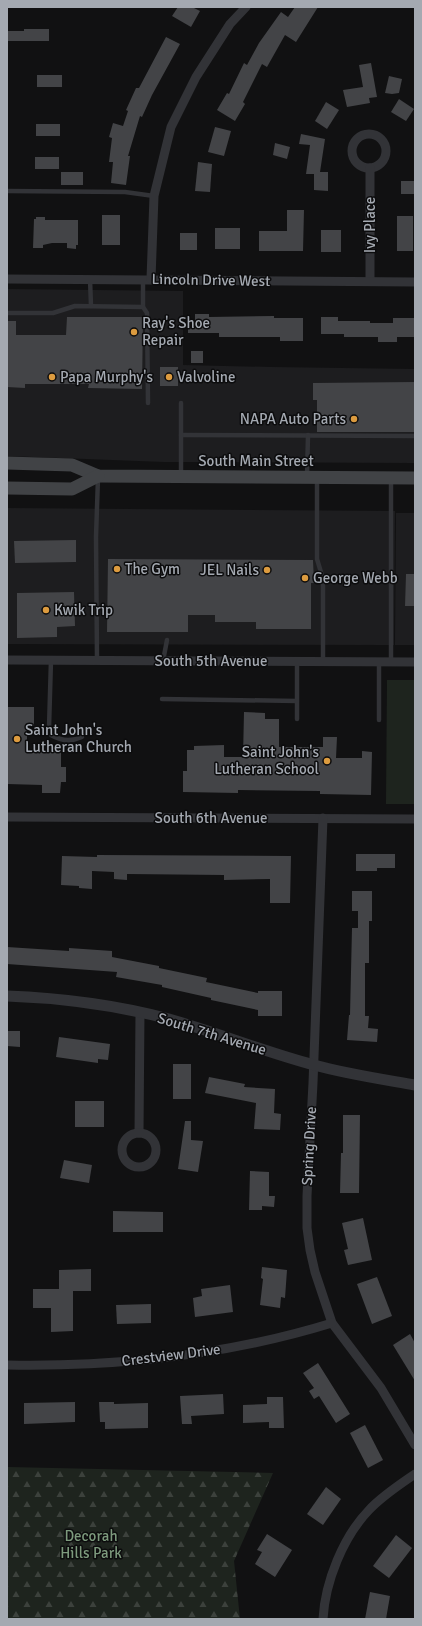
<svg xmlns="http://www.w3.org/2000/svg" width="422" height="1626" font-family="Signika,sans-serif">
  <defs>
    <pattern id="forest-firs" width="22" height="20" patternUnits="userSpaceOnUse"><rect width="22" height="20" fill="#1e241e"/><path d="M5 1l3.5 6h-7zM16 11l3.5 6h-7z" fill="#3c413c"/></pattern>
  </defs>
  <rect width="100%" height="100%" fill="#111112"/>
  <g fill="#1d1d1f">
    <polygon points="7,289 183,291 183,365 272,367 415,369 415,463 164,462 7,456"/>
    <polygon points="7,508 395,511 394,645 7,644"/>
    <polygon points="396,513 415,513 415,645 395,645"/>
  </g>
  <polygon fill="#1e241e" points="387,680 415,680 415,804 386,804"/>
  <polygon fill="url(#forest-firs)" points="7,1467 273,1473 234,1561 240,1619 7,1619"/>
  <g fill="#434447">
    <polygon points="178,7 192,7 200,11 191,27 172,16"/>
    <polygon points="295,7 318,7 296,42 285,35 267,67 262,64 243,102 245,104 235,121 217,110 227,93 229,94 244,63 247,65 259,43 281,12 288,17"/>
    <polygon points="24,29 49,29 49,41 7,41 7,31 24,31"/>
    <polygon points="166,37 180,44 152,95 142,117 140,116 128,156 130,156 126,185 111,183 113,162 109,162 112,138 109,137 113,123 123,126 128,111 126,110 136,88 139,88"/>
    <polygon points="371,63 377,97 369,98 370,103 347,107 343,90 363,87 359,65"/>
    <rect x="37" y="75" width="25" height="12"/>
    <polygon points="389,76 402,79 399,93 392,94 385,93"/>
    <polygon points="399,99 414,109 406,121 391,112"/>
    <polygon points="326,102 339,110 327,129 315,121"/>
    <rect x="36" y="124" width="24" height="12"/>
    <polygon points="215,127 231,131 224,156 208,152"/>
    <polygon points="301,134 325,139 320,172 328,172 328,191 314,190 314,174 306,174 310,145 299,144"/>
    <polygon points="275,143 290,147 287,159 273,155"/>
    <rect x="35" y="157" width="24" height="12"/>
    <polygon points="198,162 212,164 210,192 195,191"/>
    <rect x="61" y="172" width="22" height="13"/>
    <rect x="401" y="181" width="14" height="13"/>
    <polygon points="287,210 304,210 303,251 259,251 259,231 287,231"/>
    <rect x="102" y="215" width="18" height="30"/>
    <rect x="397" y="216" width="16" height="35"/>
    <polygon points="36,217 45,217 45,220 78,220 78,245 76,245 76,249 67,248 67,243 52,243 43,245 43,248 33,248 34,219 36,219"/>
    <rect x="215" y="228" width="25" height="21"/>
    <rect x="321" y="230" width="20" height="22"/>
    <rect x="180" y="233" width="17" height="17"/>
    <polygon points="195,314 209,314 209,317 274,316 274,318 303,318 303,341 280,341 280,337 219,337 219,333 188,333 188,322 195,322"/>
    <polygon points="67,317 143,317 142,389 88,388 89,384 25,384 25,388 7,387 7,321 16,321 16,335 66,335"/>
    <polygon points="321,317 338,317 338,321 370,321 370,323 393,323 393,318 415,318 415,337 397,337 397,342 378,342 378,337 344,337 344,334 321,334"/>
    <rect x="191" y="351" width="12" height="12"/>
    <rect x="160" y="367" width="18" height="19"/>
    <polygon points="415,382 415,432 317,432 317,400 313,400 313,383"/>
    <polygon points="76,540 76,562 15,563 14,541"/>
    <polygon points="108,559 313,560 314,583 311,583 311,629 256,629 256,622 215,622 215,615 188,615 188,632 107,632"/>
    <polygon points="406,574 415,574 415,606 405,606"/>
    <polygon points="74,592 75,626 57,627 57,637 17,638 17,593"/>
    <polygon points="7,707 34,707 34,726 27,726 27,751 61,752 61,767 66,767 66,782 61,782 60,793 42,793 42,785 7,784"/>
    <polygon points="244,712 265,713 265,719 279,719 279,747 323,747 323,737 337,737 336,758 362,758 362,751 372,752 371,795 320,794 320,791 238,790 238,793 183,792 183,771 187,771 187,750 194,750 194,746 224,745 224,757 243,757"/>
    <polygon points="356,854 395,854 395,868 377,868 377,871 356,871"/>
    <polygon points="97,855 291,856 290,903 270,903 270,879 224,880 224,875 127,874 127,880 114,879 114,872 92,871 92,889 79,888 79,886 61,885 62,856 97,857"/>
    <polygon points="352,891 372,891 372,921 369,921 369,963 365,963 365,1016 369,1016 368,1028 378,1029 377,1042 347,1040 349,1015 350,1015 352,928 358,928 358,911 352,911"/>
    <polygon points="7,947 69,951 69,948 112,951 112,957 159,966 159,968 207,978 206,982 258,993 258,991 282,991 282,1016 258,1016 258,1010 211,1000 211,998 162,987 162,985 116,977 117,972 7,964"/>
    <polygon points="7,1031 20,1031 20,1047 7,1046"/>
    <polygon points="59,1037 110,1044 108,1060 98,1059 98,1063 56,1057"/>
    <rect x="173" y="1064" width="18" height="35"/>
    <polygon points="209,1077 245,1084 244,1087 275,1089 274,1113 281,1114 280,1130 254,1129 256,1103 205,1093"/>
    <rect x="75" y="1101" width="29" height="26"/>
    <polygon points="343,1115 360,1115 359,1193 340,1193 341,1153 343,1153"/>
    <polygon points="185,1121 191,1121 191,1140 203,1141 198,1172 178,1169"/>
    <polygon points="64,1160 92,1165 89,1183 60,1178"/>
    <polygon points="250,1171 269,1172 269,1196 275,1196 274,1207 262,1206 262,1210 249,1210"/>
    <polygon points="113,1211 163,1212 163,1232 113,1232"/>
    <polygon points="363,1218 372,1260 348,1265 344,1250 348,1249 342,1223"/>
    <polygon points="262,1267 287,1270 285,1298 281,1297 280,1308 260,1305 263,1279 261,1278"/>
    <polygon points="91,1269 91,1291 73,1291 73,1331 51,1332 51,1308 33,1308 33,1289 59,1289 59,1270"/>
    <polygon points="377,1277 392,1316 372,1324 357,1284"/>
    <polygon points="230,1285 233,1312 195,1317 193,1298 202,1296 201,1289"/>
    <polygon points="151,1304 151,1323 117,1324 116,1305"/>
    <polygon points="410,1334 415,1343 415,1381 393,1345"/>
    <polygon points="318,1363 350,1414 336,1423 319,1396 314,1399 309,1391 314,1388 303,1373"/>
    <polygon points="223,1394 224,1414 191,1416 192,1424 182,1424 180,1396"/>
    <polygon points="267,1397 283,1397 284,1428 269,1428 269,1422 243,1423 243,1405 267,1404"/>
    <polygon points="75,1402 75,1422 24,1424 24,1403"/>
    <polygon points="99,1402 114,1402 114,1404 148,1403 148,1428 105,1429 105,1422 100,1422"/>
    <polygon points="365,1425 383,1460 368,1468 350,1433"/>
    <polygon points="326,1487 341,1499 323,1525 307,1514"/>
    <polygon points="267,1534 292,1550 275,1577 255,1564 262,1552 257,1550"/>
    <polygon points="396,1535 412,1548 389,1578 373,1566"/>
    <polygon points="370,1592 390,1596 386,1619 365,1619"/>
  </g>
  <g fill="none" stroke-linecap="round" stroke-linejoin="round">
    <g stroke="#323337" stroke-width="4.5">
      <polyline points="7,191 125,192 154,196"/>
      <polyline points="90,279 91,306"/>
      <polyline points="143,307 143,279"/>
      <polyline points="7,313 53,313 75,306 143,307 147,313 148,403"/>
      <polyline points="181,435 415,436"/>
      <polyline points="181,475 181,403"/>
      <polyline points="307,476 308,435"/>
      <polyline points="317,479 317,559 323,579 323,661"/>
      <polyline points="391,479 391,662"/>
      <path d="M51,660L49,728L51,735C61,741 71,742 82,737"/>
      <polyline points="97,660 96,537 98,478"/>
      <polyline points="163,661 167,640"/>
      <polyline points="162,699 297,701"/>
      <polyline points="297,719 297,661"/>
      <polyline points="379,720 379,662"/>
    </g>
    <g stroke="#323337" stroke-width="9">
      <circle cx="369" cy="151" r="17"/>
      <polyline points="370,168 370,281"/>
      <polyline points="7,279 415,282"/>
      <polyline points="151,279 154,196 171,127 196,77 230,24 246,7"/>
      <polyline points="7,660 415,662"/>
      <polyline points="7,817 415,819"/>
      <polyline points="323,818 313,1083 307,1196 307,1228 310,1250 315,1272 332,1323 381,1388 415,1445"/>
      <polyline points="139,1133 140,1012"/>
      <circle cx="139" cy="1150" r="17"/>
      <path d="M7,1365C116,1367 228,1355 332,1323"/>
      <path d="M323,1619C325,1582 343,1537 369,1510C382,1496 399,1485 415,1474"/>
    </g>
    <path stroke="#323337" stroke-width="11" d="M7,996C61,998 116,1005 169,1019C218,1033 265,1052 314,1065C347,1074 381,1079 415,1085"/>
    <g stroke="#414346" stroke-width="13">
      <polyline points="7,463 72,465 98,476 415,478"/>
      <polyline points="7,488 72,489 98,476"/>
    </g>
  </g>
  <g fill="#dc9b3f" stroke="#0c0c0d" stroke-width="1.5">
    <circle cx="134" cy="332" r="4"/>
    <circle cx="52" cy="377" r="4"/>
    <circle cx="169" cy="377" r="4"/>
    <circle cx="354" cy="419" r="4"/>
    <circle cx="117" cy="569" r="4"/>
    <circle cx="267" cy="570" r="4"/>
    <circle cx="305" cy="578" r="4"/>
    <circle cx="46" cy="610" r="4"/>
    <circle cx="17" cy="739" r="4"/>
    <circle cx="327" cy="761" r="4"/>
  </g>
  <g text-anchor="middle" stroke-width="3" stroke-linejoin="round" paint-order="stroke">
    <g font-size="15" fill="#a4a9b1" stroke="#0c0c0d">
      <text transform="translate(370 225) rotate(-90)" y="5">Ivy Place</text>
      <text transform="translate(211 280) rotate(1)" y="5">Lincoln Drive West</text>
      <text x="256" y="466">South Main Street</text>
      <text x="211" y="666">South 5th Avenue</text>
      <text x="211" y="823">South 6th Avenue</text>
      <text transform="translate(212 1034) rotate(17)" y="5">South 7th Avenue</text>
      <text transform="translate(309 1146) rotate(-87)" y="5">Spring Drive</text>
      <text transform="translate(171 1355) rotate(-7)" y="5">Crestview Drive</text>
    </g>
    <g font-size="15" fill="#a4a9b1" stroke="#0c0c0d" text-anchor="start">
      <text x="142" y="328">Ray's Shoe<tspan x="142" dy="17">Repair</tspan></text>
      <text x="60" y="382">Papa Murphy's</text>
      <text x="177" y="382">Valvoline</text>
      <text x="346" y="424" text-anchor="end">NAPA Auto Parts</text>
      <text x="125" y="574">The Gym</text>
      <text x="259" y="575" text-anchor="end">JEL Nails</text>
      <text x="313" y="583">George Webb</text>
      <text x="54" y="615">Kwik Trip</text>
      <text x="25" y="735">Saint John's<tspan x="25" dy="17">Lutheran Church</tspan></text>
      <text x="319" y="757" text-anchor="end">Saint John's<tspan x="319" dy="17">Lutheran School</tspan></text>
    </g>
    <g font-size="15" fill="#7d9a7d" stroke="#0c0c0d">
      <text x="91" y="1541">Decorah<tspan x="91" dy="17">Hills Park</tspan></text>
    </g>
  </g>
  <rect width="422" height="1626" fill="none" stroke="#a4a9b1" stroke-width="16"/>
</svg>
